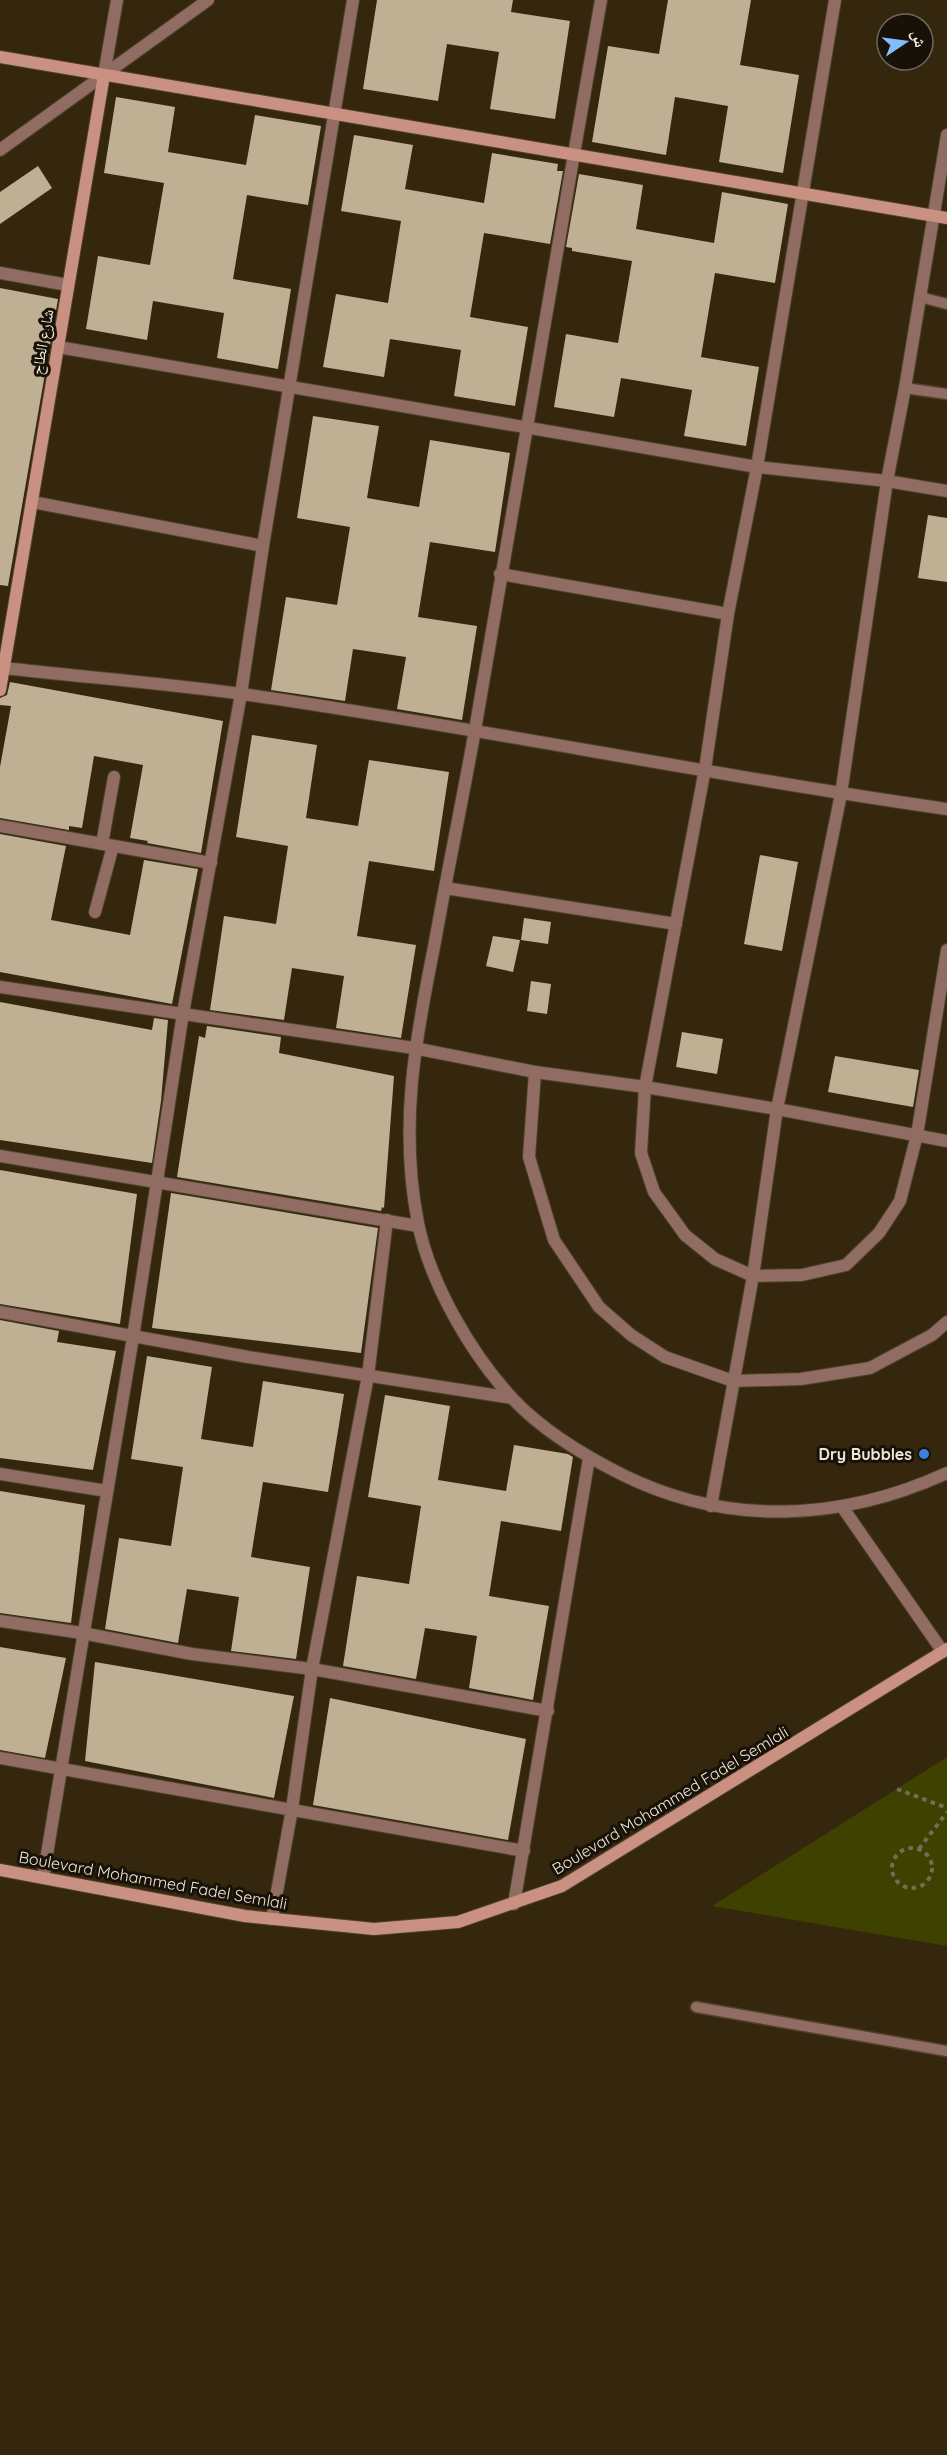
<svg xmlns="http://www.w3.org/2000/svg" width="947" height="2455" font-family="Quicksand,'Noto Naskh Arabic',sans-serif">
  <rect width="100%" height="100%" fill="#34270d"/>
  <polygon fill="#3e4100" points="947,1757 947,1946 712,1906"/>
  <g fill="#bfb093">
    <polygon points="377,0 513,0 511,12 570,21 555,119 490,109 499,52 447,44 438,101 363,89"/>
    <polygon points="668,0 751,0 740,65 799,75 783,173 719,162 728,106 675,97 666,155 592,142 608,46 659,54"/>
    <polygon points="116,97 175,107 168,152 246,165 255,115 321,126 308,205 247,195 233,279 291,289 278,369 217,358 224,313 153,301 147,340 86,329 98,256 150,265 164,183 104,173"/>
    <polygon points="354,135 413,145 405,189 484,203 492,153 558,164 557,171 563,171 550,244 484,233 470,317 528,327 515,406 454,396 461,350 390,339 384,377 323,367 336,294 388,303 401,221 341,211"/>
    <polygon points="38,166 52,188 0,224 0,192"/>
    <polygon points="579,174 643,185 636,229 714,243 722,192 788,204 775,283 715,273 701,357 759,367 746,446 684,436 692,390 621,378 614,417 554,407 566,334 618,343 632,261 572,251 572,248 566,247"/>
    <polygon points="0,288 58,299 8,586 0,585"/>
    <polygon points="313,416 379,426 367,498 419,507 430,440 510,453 495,552 430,542 418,617 477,626 462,720 397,709 406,657 353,649 345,701 271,690 286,597 337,605 350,527 297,518"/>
    <polygon points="928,515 947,518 947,582 918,578"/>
    <polygon points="10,682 223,721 201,853 147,843 148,841 130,838 143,765 94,756 82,828 69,826 69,830 0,818 0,767 11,706 0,705 0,698 7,695"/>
    <polygon points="252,735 317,745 306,818 358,826 369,760 449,772 434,871 369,861 357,936 416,945 401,1038 336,1028 344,976 292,968 284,1020 210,1010 224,916 276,924 288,846 236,837"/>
    <polygon points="0,834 66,846 51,920 130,935 144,860 198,869 172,1004 0,972"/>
    <polygon points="760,855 798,862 782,951 744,944"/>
    <polygon points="524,918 551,922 548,944 521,940"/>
    <polygon points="493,936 520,940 513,972 486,966"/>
    <polygon points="531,981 551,984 547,1014 527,1011"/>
    <polygon points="0,1002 152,1030 154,1018 168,1020 161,1101 152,1163 0,1140"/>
    <polygon points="207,1026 281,1037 279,1053 394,1076 384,1208 382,1207 381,1211 177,1177 199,1036 205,1038"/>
    <polygon points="682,1032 723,1039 717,1074 676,1067"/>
    <polygon points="835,1056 919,1070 913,1107 828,1092"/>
    <polygon points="0,1170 137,1194 120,1324 0,1304"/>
    <polygon points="171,1193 378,1228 361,1353 152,1328"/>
    <polygon points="0,1320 59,1331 57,1342 116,1351 93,1470 0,1458"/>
    <polygon points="147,1356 212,1367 201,1439 253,1447 263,1381 344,1394 328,1492 263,1482 251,1557 310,1567 296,1659 231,1651 239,1597 187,1589 178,1643 105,1629 119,1538 171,1546 183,1467 131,1459"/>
    <polygon points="385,1395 450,1406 438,1480 506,1491 514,1445 568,1454 573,1457 561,1531 501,1521 489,1596 549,1606 533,1700 469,1688 477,1636 425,1628 416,1679 343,1666 357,1576 409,1584 421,1506 368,1497"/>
    <polygon points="0,1491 85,1505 71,1623 0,1613"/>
    <polygon points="0,1647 66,1658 45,1758 0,1750"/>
    <polygon points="95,1662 294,1696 274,1798 85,1761"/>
    <polygon points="330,1698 526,1739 508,1840 313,1805"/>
  </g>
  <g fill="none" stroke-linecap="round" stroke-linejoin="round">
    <g stroke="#4e4229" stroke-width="13">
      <g id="lane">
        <polyline points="920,297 947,304"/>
        <polyline points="905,388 947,394"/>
        <polyline points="696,2007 947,2051"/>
      </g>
    </g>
    <g stroke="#4e4229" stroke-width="14">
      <g id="street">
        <path d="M601,0C558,243 517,486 475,730C462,802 447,874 434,947C415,1041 399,1127 418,1223C430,1283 471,1354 513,1399C543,1431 583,1455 623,1475C728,1527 842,1521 947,1473"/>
        <polyline points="835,0 757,467 728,614 705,769 645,1087 641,1153 654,1192 685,1235 715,1259 753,1276 802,1275 846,1265 879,1233 900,1201 917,1135 947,950"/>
        <polyline points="104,75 117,0"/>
        <polyline points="0,150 208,0"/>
        <polyline points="0,273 68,285"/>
        <polyline points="58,347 757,467 887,481 947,491"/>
        <polyline points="32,502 263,546"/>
        <polyline points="500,574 728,614"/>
        <path d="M4,668C83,677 163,683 242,694C478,727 711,776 947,809"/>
        <polyline points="0,826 211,863"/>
        <polyline points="102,844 114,777"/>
        <polyline points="445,888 676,924"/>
        <polyline points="95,912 113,846"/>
        <polyline points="0,987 414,1048 535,1072 645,1087 777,1109 947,1141"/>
        <polyline points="535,1072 529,1157 554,1240 599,1307 631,1335 665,1357 733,1381 801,1379 870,1368 932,1335 947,1322"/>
        <polyline points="0,1156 418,1226"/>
        <polyline points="0,1312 248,1357 512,1398"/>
        <polyline points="0,1474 107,1491"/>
        <polyline points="711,1506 753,1276 777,1109 841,794 887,481 905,388 947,135"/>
        <polyline points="843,1508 943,1652"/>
        <polyline points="0,1621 82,1633 192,1654 312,1669 548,1711"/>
        <polyline points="0,1758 524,1851"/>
        <polyline points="43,1878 133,1337 183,1013 241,694 263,546 353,0"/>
        <polyline points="514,1904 589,1458"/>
        <polyline points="272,1919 292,1809 312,1669 368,1376 387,1220"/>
      </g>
    </g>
    <g stroke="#4e4229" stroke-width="14">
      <g id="secondary">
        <polyline points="0,57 947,218"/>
        <polyline points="0,690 104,75"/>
        <polyline points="0,1870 245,1916 374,1929 458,1922 562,1886 947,1649"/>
      </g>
    </g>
    <g stroke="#766b55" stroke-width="4" stroke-dasharray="4.5 4.5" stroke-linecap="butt">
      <polyline points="897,1789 947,1808"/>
      <circle cx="912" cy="1868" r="20"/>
      <polyline points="919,1849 947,1812"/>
    </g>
    <use href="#lane" stroke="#906c63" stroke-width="10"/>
    <use href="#street" stroke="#906c63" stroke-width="12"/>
    <use href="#secondary" stroke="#ca9183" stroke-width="12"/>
  </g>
  <circle fill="#3f7fe0" stroke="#171107" stroke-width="2" cx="924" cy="1454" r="6"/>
  <g text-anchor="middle" stroke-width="6" stroke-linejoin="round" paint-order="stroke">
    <g font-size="16" fill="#efe7d8" stroke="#171107">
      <text transform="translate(42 342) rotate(-80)" y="6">شارع الطاح</text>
      <text transform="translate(670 1800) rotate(-31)" y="6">Boulevard Mohammed Fadel Semlali</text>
      <text transform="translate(153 1880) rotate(10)" y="6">Boulevard Mohammed Fadel Semlali</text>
    </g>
    <g font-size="16" font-weight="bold" fill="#efe7d8" stroke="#171107" text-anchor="end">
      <text x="912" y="1460">Dry Bubbles</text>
    </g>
  </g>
  <g transform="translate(905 42) rotate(77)"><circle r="28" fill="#171107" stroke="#6d675b" stroke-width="1.5"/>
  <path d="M0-4.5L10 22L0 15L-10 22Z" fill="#83bcfb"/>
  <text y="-9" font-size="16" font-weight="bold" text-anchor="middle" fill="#efe7d8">ش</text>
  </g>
</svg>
